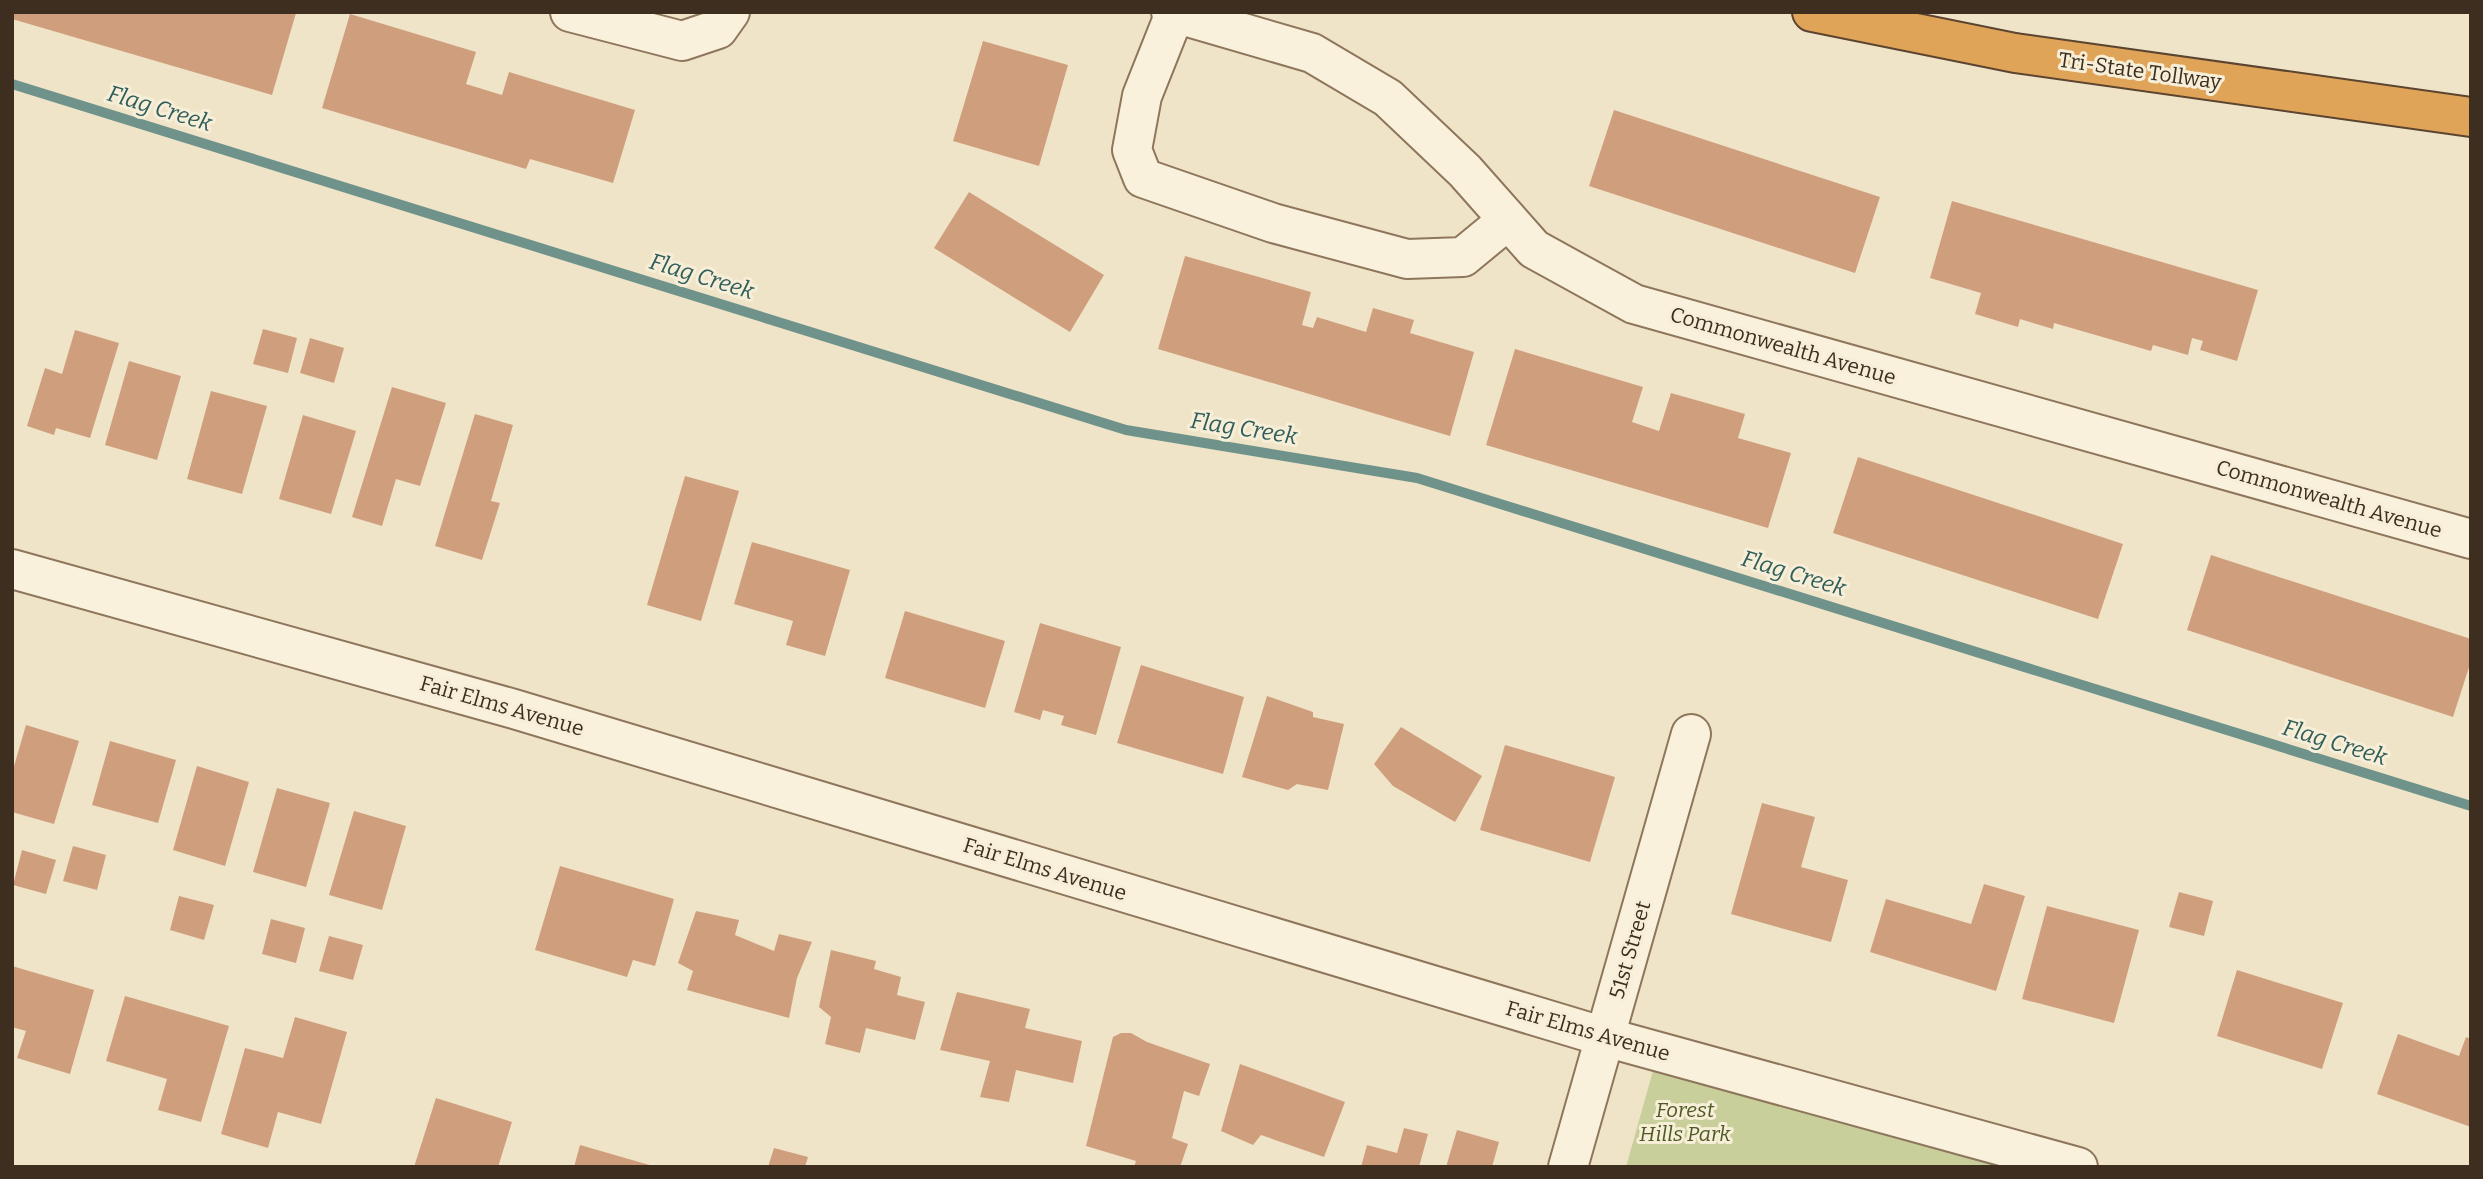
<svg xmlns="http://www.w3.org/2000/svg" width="2483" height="1179" font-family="Bitter,serif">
  <rect width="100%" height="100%" fill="#f0e4c8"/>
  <polygon fill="#c9cf9b" points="1654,1067 2000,1167 1626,1167"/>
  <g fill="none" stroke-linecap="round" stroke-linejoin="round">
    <polyline stroke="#6f938a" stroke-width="10" points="12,84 1126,430 1417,478 2471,806"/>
  </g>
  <g fill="#cf9f7d">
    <polygon points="12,12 293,12 296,13 272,95 12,19"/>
    <polygon points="350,14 476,52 466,84 502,95 509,72 635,110 613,183 530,159 526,169 322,108"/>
    <polygon points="983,41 1068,65 1039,166 953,141"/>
    <polygon points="1614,110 1880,197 1855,273 1589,186"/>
    <polygon points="969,192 1104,275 1070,332 934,248"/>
    <polygon points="1952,201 2258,290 2237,361 2200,350 2203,341 2192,338 2188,355 2153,345 2151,351 2054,323 2053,329 2020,319 2018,327 1975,314 1981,293 1930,278"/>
    <polygon points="1185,256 1311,292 1302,325 1313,328 1317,317 1366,332 1373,308 1414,320 1410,333 1474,352 1450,436 1158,349"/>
    <polygon points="263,329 297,338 288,373 253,364"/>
    <polygon points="75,330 119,343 90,438 56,428 54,435 27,426 45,368 62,374"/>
    <polygon points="310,338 344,348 334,383 300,373"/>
    <polygon points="1515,349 1643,387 1632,422 1659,431 1671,393 1745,414 1738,438 1791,453 1768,528 1486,445"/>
    <polygon points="129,361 181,376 157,460 105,445"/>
    <polygon points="392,387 446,403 420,486 396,479 382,526 352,517"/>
    <polygon points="211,391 267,406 242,494 187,479"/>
    <polygon points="475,414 513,425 491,501 500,503 482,560 435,546"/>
    <polygon points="303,415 356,431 331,514 279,499"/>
    <polygon points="1858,457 2123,544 2098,619 1833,533"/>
    <polygon points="685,476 739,491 701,621 647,605"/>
    <polygon points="752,542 850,570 825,656 786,645 793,621 734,604"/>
    <polygon points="2211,555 2471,639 2471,661 2453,717 2187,630"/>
    <polygon points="905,611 1005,641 985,708 885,678"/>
    <polygon points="1040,623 1121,647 1096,735 1061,725 1064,716 1043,710 1040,720 1014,712"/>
    <polygon points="1141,665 1244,697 1223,774 1117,743"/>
    <polygon points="1267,696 1313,712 1313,717 1344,724 1328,790 1297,784 1288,790 1242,777"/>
    <polygon points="26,725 79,741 54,824 12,812 12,773"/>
    <polygon points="1401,727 1482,776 1455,822 1393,786 1374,764"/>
    <polygon points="110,741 176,760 158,823 92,805"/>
    <polygon points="1505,745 1615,777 1590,862 1480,830"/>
    <polygon points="197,766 249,782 225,866 173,850"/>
    <polygon points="277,788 330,803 306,887 253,872"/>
    <polygon points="1762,803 1815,817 1801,867 1848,880 1831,942 1731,914"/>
    <polygon points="354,811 406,826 382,910 329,895"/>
    <polygon points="73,846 106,855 97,890 63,881"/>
    <polygon points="22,850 56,860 46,894 13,885"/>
    <polygon points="560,866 674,899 655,966 633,960 627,977 535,950"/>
    <polygon points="1984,884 2025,896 1996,991 1870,952 1886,899 1971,924"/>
    <polygon points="2179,892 2213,901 2204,936 2169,927"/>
    <polygon points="179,896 214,905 204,940 170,930"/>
    <polygon points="2047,906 2139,930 2114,1023 2022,999"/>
    <polygon points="696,911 739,920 735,935 774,951 779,934 812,942 797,978 789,1018 687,990 693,971 678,963"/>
    <polygon points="271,919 305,928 296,963 262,954"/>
    <polygon points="329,936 363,945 353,980 319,971"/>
    <polygon points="831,950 876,961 874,969 901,977 897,995 925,1002 915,1040 866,1028 860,1053 825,1044 831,1017 819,1007"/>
    <polygon points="12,966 94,990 70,1074 17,1058 26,1031 12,1027"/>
    <polygon points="2237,970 2343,1003 2322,1069 2217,1036"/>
    <polygon points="957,992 1030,1009 1025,1028 1082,1041 1073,1083 1016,1070 1009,1102 980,1097 990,1061 940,1050"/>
    <polygon points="125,996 229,1026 201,1122 158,1110 167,1079 106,1061"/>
    <polygon points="295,1017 347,1032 321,1124 278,1112 268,1148 221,1134 245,1048 283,1058"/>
    <polygon points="1121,1033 1131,1033 1147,1042 1210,1064 1199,1096 1184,1091 1172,1138 1188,1144 1180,1167 1134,1167 1136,1161 1086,1146 1113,1037"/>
    <polygon points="2398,1034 2459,1056 2466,1037 2471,1039 2471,1127 2377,1094"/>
    <polygon points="1240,1064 1345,1102 1324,1157 1261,1135 1253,1145 1221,1131"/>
    <polygon points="436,1098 512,1122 498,1167 414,1167"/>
    <polygon points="1404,1128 1428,1134 1419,1167 1361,1167 1367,1145 1397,1153"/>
    <polygon points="1457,1130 1499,1142 1492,1167 1446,1167"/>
    <polygon points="580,1145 653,1166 653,1167 574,1167"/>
    <polygon points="774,1148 808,1157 805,1167 768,1167"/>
  </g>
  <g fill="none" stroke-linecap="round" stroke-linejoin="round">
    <g stroke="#8d765c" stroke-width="42">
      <g id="minor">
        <polyline points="570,12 682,41 718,29 730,12"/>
        <polyline points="1171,12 1312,53 1388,98 1465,171 1534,249 1634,304 2471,539"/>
        <polyline points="1175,13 1142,96 1132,150 1143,178 1273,223 1407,259 1463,257 1508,220"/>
        <polyline points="12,569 514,709 1605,1037 2078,1167"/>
        <polyline points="1568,1167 1691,734"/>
      </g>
    </g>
    <g stroke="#5b4430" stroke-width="42">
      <polyline id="motorway" points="1812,12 2015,53 2471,117"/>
    </g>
    <use href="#minor" stroke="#faf1dc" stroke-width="38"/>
    <use href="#motorway" stroke="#e0a458" stroke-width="38"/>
  </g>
  <g text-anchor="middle" stroke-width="6" stroke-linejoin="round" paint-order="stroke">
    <g font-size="21" fill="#3d2e20" stroke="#f7eed8">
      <text transform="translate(2140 71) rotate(8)" y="7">Tri-State Tollway</text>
      <text transform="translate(1783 346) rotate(16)" y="7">Commonwealth Avenue</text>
      <text transform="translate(2329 499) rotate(16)" y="7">Commonwealth Avenue</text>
      <text transform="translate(502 706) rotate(16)" y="7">Fair Elms Avenue</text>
      <text transform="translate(1045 869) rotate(17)" y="7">Fair Elms Avenue</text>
      <text transform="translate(1630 950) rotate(-74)" y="7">51st Street</text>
      <text transform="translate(1588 1031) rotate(16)" y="7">Fair Elms Avenue</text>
    </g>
    <g font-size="21" font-style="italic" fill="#4d5a26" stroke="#f7eed8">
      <text x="1685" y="1117">Forest<tspan x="1685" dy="24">Hills Park</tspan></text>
    </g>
    <g font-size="23" font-style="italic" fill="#2f5d5a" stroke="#f7eed8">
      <text transform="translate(160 108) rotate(17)" y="8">Flag Creek</text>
      <text transform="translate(702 276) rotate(17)" y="8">Flag Creek</text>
      <text transform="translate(1244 428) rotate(9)" y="8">Flag Creek</text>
      <text transform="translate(1794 573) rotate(17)" y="8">Flag Creek</text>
      <text transform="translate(2335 742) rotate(17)" y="8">Flag Creek</text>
    </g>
  </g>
  <rect width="2483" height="1179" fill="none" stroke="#3d2e20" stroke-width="28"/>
</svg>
